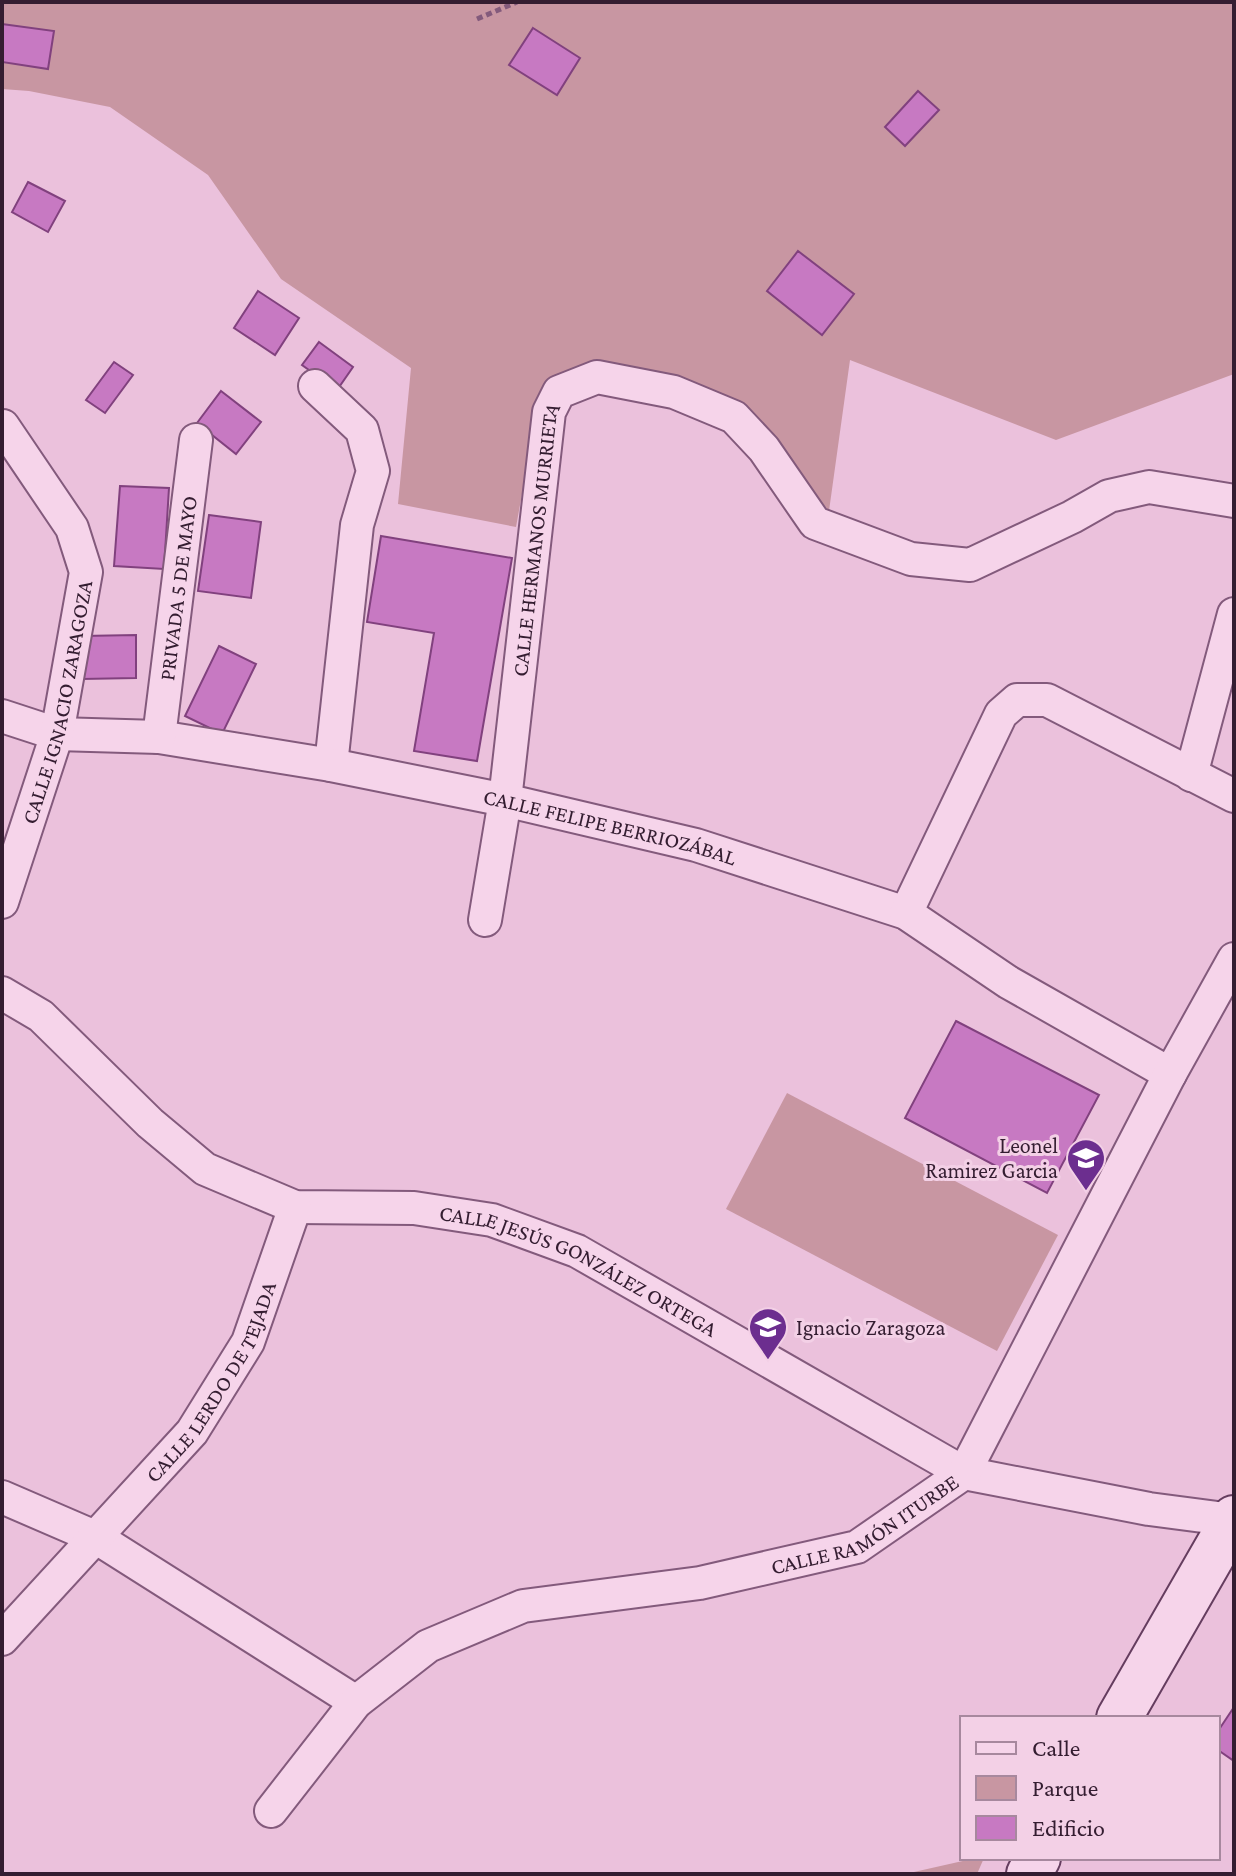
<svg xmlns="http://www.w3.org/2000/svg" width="1236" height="1876" font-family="'Crimson Pro',serif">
  <rect width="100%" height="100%" fill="#ebc1dc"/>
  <g fill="#c896a2">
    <polygon points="2,2 1234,2 1234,374 1056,440 850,360 829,511 759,430 589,373 540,395 516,527 398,504 411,368 281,279 208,175 110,107 29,91 2,89"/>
    <polygon points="787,1093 1058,1235 997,1351 726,1209"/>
    <polygon points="976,1858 984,1858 977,1874 905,1874"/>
  </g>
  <g fill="#c779c2" stroke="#81417e" stroke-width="2">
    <polygon points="2,24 54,31 48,69 2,62"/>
    <polygon points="533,28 580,58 557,95 509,65"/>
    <polygon points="918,91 939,110 905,146 885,127"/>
    <polygon points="28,182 65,201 48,232 12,212"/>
    <polygon points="798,251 854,294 822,335 767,291"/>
    <polygon points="258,291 299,318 275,355 234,328"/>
    <polygon points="319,342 353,367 337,390 302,365"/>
    <polygon points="114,362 133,375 105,413 86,400"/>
    <polygon points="221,391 261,422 236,454 197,423"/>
    <polygon points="120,486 169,488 164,569 114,566"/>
    <polygon points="209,515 261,522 251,598 198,591"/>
    <polygon points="381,536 512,558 477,761 414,751 434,633 367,622"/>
    <polygon points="136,635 136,678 82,679 82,636"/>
    <polygon points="219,646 256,664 222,734 185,716"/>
    <polygon points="956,1021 1099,1095 1047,1193 905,1118"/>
    <polygon points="1234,1707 1234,1761 1218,1750 1218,1731"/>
  </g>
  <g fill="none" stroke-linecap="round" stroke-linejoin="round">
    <g stroke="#835a7c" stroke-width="36">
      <g id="street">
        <polyline points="315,386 362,430 373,471 357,525 331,765"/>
        <path id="s1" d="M2,716L57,734L159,737L331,765L505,800L696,845L906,913L1008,982L1170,1074"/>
        <path id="s2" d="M159,737L196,440"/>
        <polyline points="1191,775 1234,614"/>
        <path id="s3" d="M2,902L57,734L86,572L72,528L3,426"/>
        <polyline points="906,913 1001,714 1017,700 1047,700 1234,796"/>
        <path id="s4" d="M485,920L505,800L549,412L559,392L597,377L674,392L734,417L764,449L815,523L911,559L970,565L1072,517L1109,496L1149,487L1234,501"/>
        <path id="s5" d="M2,993L41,1016L150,1123L205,1169L295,1207L414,1208L492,1220L577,1251L964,1473L1149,1509L1233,1520"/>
        <polyline points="2,1497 97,1538 356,1702"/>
        <path id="s6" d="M2,1639L192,1432L248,1342L295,1207"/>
        <path id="s7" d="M271,1811L356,1702L428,1646L523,1606L700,1583L857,1547L964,1473L1170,1074L1234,959"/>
      </g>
    </g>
    <g stroke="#653d5f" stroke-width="48">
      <g id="secondary">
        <polyline points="1119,1718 1234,1518"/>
        <polyline points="1029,1874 1038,1858"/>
      </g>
    </g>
    <polyline stroke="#835a7c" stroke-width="5" stroke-dasharray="6 4" stroke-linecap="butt" points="477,19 517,2"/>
    <use href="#street" stroke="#f6d4ea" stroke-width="32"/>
    <use href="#secondary" stroke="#f6d4ea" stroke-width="44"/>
  </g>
  <defs>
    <g id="school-pin" transform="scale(2)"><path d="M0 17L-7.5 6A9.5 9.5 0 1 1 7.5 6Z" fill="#6c2e8f" stroke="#f3d0e6"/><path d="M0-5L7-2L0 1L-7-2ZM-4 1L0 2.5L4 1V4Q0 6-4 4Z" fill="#fff"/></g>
  </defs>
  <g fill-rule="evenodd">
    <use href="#school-pin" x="1086" y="1158"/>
    <use href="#school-pin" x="768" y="1327"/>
  </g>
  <g text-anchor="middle" stroke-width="6" stroke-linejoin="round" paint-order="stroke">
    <g font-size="22" fill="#341d31" stroke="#f3d0e6">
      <text dy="8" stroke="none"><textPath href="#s4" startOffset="384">CALLE HERMANOS MURRIETA</textPath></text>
      <text dy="8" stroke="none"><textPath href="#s2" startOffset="150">PRIVADA 5 DE MAYO</textPath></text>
      <text dy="8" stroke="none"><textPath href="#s3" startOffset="208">CALLE IGNACIO ZARAGOZA</textPath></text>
      <text dy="8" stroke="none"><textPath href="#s1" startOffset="620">CALLE FELIPE BERRIOZÁBAL</textPath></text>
      <text dy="8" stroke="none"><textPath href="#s5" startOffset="664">CALLE JESÚS GONZÁLEZ ORTEGA</textPath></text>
      <text dy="8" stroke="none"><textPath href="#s6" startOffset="334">CALLE LERDO DE TEJADA</textPath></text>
      <text dy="8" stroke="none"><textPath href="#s7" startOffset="688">CALLE RAMÓN ITURBE</textPath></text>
    </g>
    <g font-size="22" fill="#341d31" stroke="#f3d0e6" text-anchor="end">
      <text x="1058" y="1153">Leonel<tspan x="1058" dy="25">Ramirez Garcia</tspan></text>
      <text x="796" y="1335" text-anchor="start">Ignacio Zaragoza</text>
    </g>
  </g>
  <rect width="1236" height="1876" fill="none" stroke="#341d31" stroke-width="8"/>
  <rect x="960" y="1716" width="260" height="144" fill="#f3d0e6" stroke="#a7889e" stroke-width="2"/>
  <rect x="976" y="1742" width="40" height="12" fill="#f6d4ea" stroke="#a7889e" stroke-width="2"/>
  <text x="1032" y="1756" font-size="24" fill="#341d31">Calle</text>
  <rect x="976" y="1776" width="40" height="24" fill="#c896a2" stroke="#a7889e" stroke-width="2"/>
  <text x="1032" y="1796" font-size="24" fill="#341d31">Parque</text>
  <rect x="976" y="1816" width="40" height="24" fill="#c779c2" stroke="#a7889e" stroke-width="2"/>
  <text x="1032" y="1836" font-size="24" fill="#341d31">Edificio</text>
</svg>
